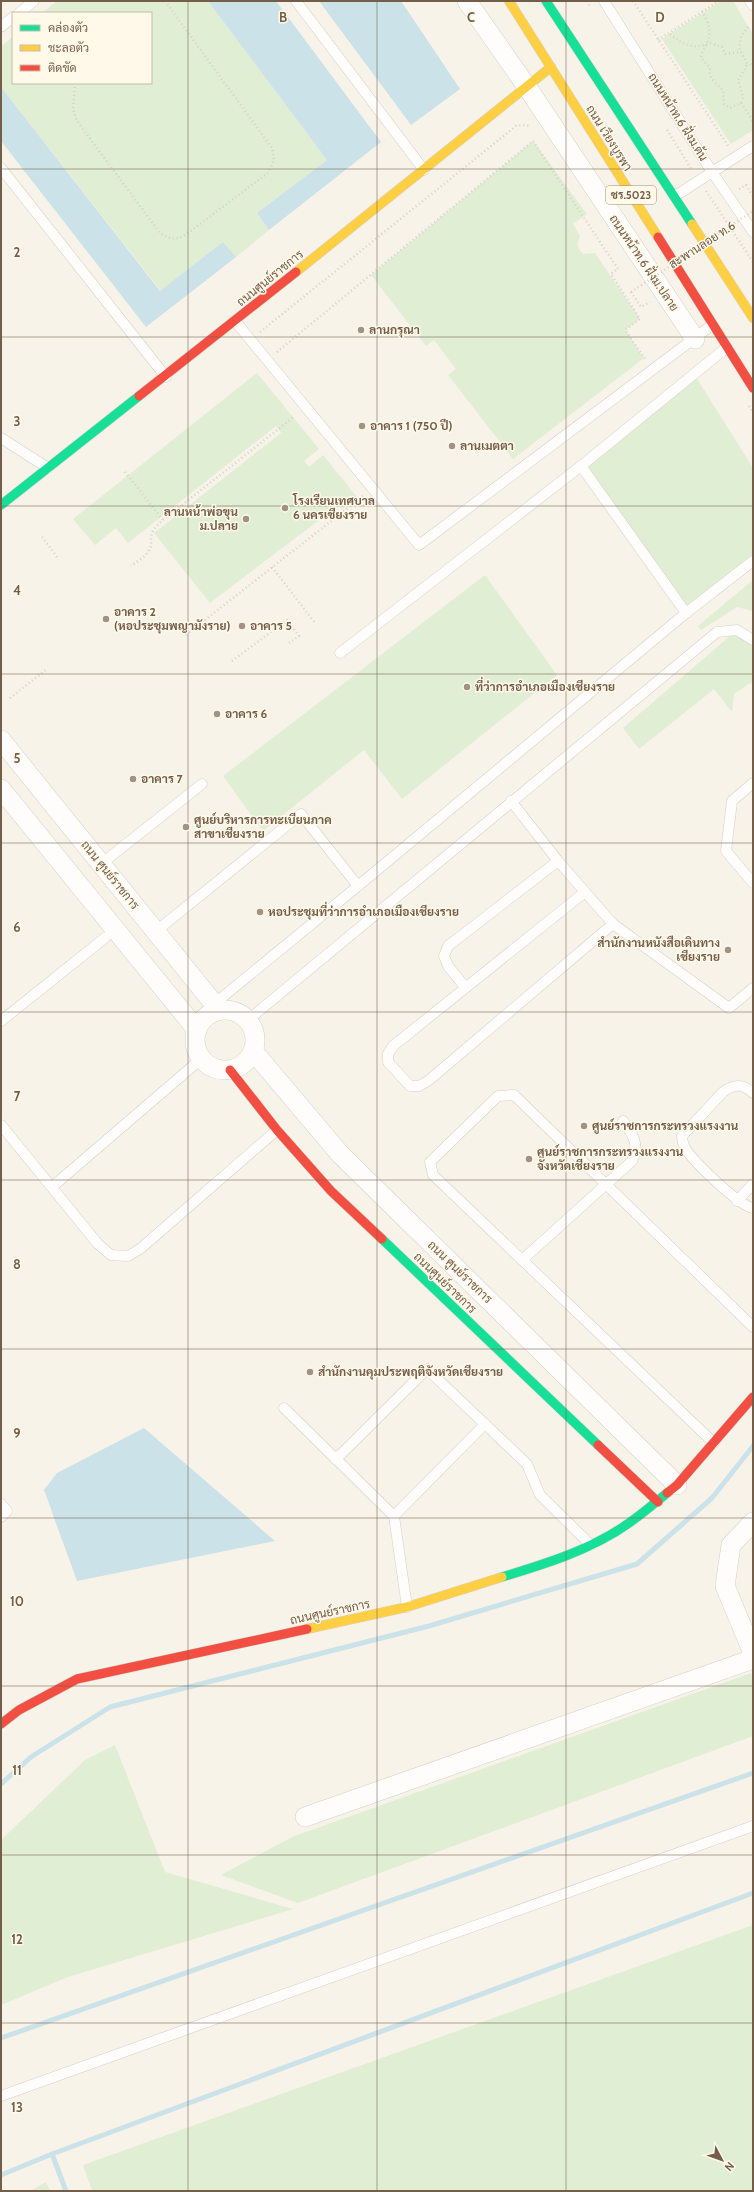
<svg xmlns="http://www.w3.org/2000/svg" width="754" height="2192" font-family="Cabin,Sarabun,sans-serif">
  <rect width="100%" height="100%" fill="#f7f3e9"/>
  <g fill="#e0eed4">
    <polygon points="57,1 208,1 327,160 257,213 269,230 236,257 223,242 161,291 1,87 1,46 13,37 13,83 151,83 151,13 42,13"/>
    <polygon points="721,1 733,1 753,34 753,130 731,144 662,39"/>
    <path d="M533,141L587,214L573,224L580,236C577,244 576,247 583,254L595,253L640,319L625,330L644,358L513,459L448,375L456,369L434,340L426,346L371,275Z"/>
    <polygon points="257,373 319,449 304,461 309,467 323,455 357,497 342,509 339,505 210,603 154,533 281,433 276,426 128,543 116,528 95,545 73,519"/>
    <polygon points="694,374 753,468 753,561 686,613 581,466"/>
    <polygon points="485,575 557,675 402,799 364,750 263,831 223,776"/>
    <polygon points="753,580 753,611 737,607 701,630 698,626"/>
    <polygon points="737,630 753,640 753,684 750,683 734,694 732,712 714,689 639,749 623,728"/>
    <polygon points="751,1673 753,1680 753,1736 298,1903 221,1875 292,1837"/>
    <polygon points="115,1745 165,1872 293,1909 68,1977 1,2005 1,1840 85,1760"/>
    <polygon points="753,1925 753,2191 92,2191 83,2165"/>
    <polygon points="46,2182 50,2191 30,2191"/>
  </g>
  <g fill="#cbe2e8">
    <polygon points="208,1 276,1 381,142 269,230 257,213 327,160"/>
    <polygon points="319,1 401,1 460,89 411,125"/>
    <polygon points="1,87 160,291 223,242 236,257 146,327 1,141"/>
    <polygon points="144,1428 275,1541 77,1581 44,1490 57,1473"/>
  </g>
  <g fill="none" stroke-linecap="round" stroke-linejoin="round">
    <g stroke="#cbe2e8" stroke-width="5">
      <polyline points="1,1784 31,1757 110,1707 429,1626 637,1564 712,1498 753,1446"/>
      <polyline points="1,2038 753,1773"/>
      <polyline points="52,2154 66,2191"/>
      <polyline points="1,2175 52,2154 753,1893"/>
    </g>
    <g stroke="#d6cfc6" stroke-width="11">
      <g id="lane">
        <polyline points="296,1 424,170"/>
        <polyline points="604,1 712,172 753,232"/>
        <polyline points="750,1 753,6"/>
        <polyline points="19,13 34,1"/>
        <polyline points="1,27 13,17"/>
        <polyline points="1,168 166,377"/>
        <polyline points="675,196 753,146"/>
        <polyline points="235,321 419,545 712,325"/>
        <polyline points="1,438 48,468"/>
        <polyline points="581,466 726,348"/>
        <polyline points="340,653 581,466 686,613 753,561"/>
        <polyline points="753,783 732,801 726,851 753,883"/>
        <polyline points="511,801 558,861 613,924 428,1081 419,1086 410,1086 388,1062 388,1054 393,1046 585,892"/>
        <polyline points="101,864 202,784"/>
        <polyline points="613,924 729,1008 753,988"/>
        <polyline points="155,932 301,814 358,886 686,613"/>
        <polyline points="465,987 448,966 444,956 448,946 558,861"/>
        <polyline points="214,1004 358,886"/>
        <polyline points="248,1020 717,632 737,630 753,640"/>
        <polyline points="1,1021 106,937"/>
        <path d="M753,1093C743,1083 734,1084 723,1092L682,1136C682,1141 683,1144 685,1148C693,1161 739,1206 753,1208"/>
        <polyline points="1,1125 98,1244 111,1255 128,1256 140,1249 277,1130"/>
        <polyline points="52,1187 201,1059"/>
        <polyline points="737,1201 753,1184"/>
        <path d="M522,1260L632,1161C640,1144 633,1135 623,1121"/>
        <polyline points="284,1408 394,1516 407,1607"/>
        <polyline points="714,1443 433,1175 430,1162 498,1096 514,1095 753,1327"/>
        <polyline points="336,1459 427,1369 527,1464 540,1495 591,1545"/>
        <polyline points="1,1504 7,1511 1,1517"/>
        <polyline points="394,1516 485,1424"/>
        <polyline points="1,2096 753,1826"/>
      </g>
    </g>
    <g stroke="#d6cfc6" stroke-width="20">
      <g id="street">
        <polyline points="467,1 527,87 695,339"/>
        <polyline points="1,740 219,1010"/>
        <polyline points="1,789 197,1030"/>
        <circle cx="225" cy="1040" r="30"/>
        <polyline points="253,1051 340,1154 677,1485"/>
        <polyline points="753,1522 731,1545 725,1586 753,1653"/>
        <polyline points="305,1817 753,1659"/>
      </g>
    </g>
    <g stroke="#d6d0c7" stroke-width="10">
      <g id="fast">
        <polyline points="546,1 692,224"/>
        <polyline points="1,505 139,396"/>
        <polyline points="382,1239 598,1445"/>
        <path d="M502,1577C545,1564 591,1550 629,1523C642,1514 655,1503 667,1493"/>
      </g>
    </g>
    <g stroke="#d6d0c7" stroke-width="10">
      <g id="slow">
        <polyline points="509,1 658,237"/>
        <polyline points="692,224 753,318"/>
        <polyline points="296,272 551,67"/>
        <polyline points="307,1629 407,1607 502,1577"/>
      </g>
    </g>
    <g stroke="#d6d0c7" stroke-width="10">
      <g id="jam">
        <polyline points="658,237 753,388"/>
        <polyline points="139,396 296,272"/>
        <polyline points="230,1070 277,1130 331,1191 382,1239"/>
        <polyline points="598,1445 658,1502"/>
        <polyline points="667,1493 677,1485 753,1397"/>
        <polyline points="1,1724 19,1710 77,1679 307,1629"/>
      </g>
    </g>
    <g stroke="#d8d1c9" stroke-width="2.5" stroke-dasharray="1 3" stroke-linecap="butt">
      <polyline points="587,1 590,7"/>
      <polyline points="633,1 729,147"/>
      <path d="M702,11C707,20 712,31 708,40C706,48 702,50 701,58L710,68C708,78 716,83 723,90L724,104L730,108L741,103L743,97L738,80L746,68L747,63"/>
      <polyline points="748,27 741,36 739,48 747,63 753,65"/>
      <path d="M670,34C684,45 693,50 710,43L722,47L725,54L740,52"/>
      <polyline points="658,40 719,1"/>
      <path d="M75,83L73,109L77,121L160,233C169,239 174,240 184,236L269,172L274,160L272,148L165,1"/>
      <polyline points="741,103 753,121"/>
      <polyline points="667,130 692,170"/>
      <polyline points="739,189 746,185 753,196"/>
      <polyline points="706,191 753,262"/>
      <polyline points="631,292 641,307 650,302"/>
      <polyline points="260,332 516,126 523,125 531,126"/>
      <polyline points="277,352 533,141 618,269 611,274 640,319 625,330 646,360"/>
      <polyline points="749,406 753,412"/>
      <path d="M125,472L163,520C142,538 157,540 148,552C144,558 136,562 131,566"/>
      <polyline points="163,520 295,416"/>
      <polyline points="42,537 57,557"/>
      <polyline points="272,567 315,623"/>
      <polyline points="186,635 363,496"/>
      <polyline points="232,661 287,620 299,636 289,643"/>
      <polyline points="10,698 47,669"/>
    </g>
    <use href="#lane" stroke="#fefdfc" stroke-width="10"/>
    <use href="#street" stroke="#fefdfc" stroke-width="19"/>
    <use href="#fast" stroke="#16e098" stroke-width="9"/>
    <use href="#slow" stroke="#ffcf43" stroke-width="9"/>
    <use href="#jam" stroke="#f24e42" stroke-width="9"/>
    <polyline stroke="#d8d1c9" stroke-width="2.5" stroke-dasharray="1 3" stroke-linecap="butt" points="631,292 753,211"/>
  </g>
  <path fill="none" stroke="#755e49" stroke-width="1" stroke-opacity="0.55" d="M188,1V2191M377,1V2191M566,1V2191M1,169H753M1,337H753M1,506H753M1,674H753M1,843H753M1,1012H753M1,1180H753M1,1349H753M1,1518H753M1,1686H753M1,1855H753M1,2023H753"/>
  <g fill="#a29281" stroke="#fff9ea" stroke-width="1.5">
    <circle cx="361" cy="330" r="4"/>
    <circle cx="362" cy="426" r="4"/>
    <circle cx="452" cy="446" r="4"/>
    <circle cx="285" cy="508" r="4"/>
    <circle cx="246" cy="519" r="4"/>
    <circle cx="106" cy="619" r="4"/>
    <circle cx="242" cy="626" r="4"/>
    <circle cx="467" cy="687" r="4"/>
    <circle cx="217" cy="714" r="4"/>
    <circle cx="133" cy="779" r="4"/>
    <circle cx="186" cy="827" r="4"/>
    <circle cx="260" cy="912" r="4"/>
    <circle cx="728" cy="950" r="4"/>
    <circle cx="584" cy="1126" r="4"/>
    <circle cx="529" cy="1159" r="4"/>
    <circle cx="310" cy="1372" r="4"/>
  </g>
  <g text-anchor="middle" stroke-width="3" stroke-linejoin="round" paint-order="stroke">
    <rect fill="#fff9ea" stroke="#9e8c79" stroke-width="1" x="606" y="186" width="50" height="18" rx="3"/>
    <g font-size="11" font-weight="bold" fill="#755e49">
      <text x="631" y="199">ชร.5023</text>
    </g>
    <g font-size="12" fill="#755e49" stroke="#fff9ea">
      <text transform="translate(678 117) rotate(58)" y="4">ถนนหน้าท.6 ฝั่งม.ต้น</text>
      <text transform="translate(609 138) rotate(58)" y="4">ถนน เวียงบูรพา</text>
      <text transform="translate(702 245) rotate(-33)" y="4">สะพานลอย ท.6</text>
      <text transform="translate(644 263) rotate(56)" y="4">ถนนหน้าท.6 ฝั่งม.ปลาย</text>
      <text transform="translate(270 278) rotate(-39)" y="4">ถนนศูนย์ราชการ</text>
      <text transform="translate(110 875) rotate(51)" y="4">ถนน ศูนย์ราชการ</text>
      <text transform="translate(460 1272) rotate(44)" y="4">ถนน ศูนย์ราชการ</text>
      <text transform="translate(445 1283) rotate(44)" y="4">ถนนศูนย์ราชการ</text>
      <text transform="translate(330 1612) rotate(-12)" y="4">ถนนศูนย์ราชการ</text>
    </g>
    <g font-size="12" font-weight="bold" fill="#755e49" stroke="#fff9ea" text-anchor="start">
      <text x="369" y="334">ลานกรุณา</text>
      <text x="370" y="430">อาคาร 1 (750 ปี)</text>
      <text x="460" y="450">ลานเมตตา</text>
      <text x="293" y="505">โรงเรียนเทศบาล<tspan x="293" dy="14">6 นครเชียงราย</tspan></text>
      <text x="238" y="516" text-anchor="end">ลานหน้าพ่อขุน<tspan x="238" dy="14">ม.ปลาย</tspan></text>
      <text x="114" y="616">อาคาร 2<tspan x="114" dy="14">(หอประชุมพญามังราย)</tspan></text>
      <text x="250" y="630">อาคาร 5</text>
      <text x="475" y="691">ที่ว่าการอำเภอเมืองเชียงราย</text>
      <text x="225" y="718">อาคาร 6</text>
      <text x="141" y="783">อาคาร 7</text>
      <text x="194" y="824">ศูนย์บริหารการทะเบียนภาค<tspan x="194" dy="14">สาขาเชียงราย</tspan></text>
      <text x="268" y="916">หอประชุมที่ว่าการอำเภอเมืองเชียงราย</text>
      <text x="720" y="947" text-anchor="end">สำนักงานหนังสือเดินทาง<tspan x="720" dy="14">เชียงราย</tspan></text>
      <text x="592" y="1130">ศูนย์ราชการกระทรวงแรงงาน</text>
      <text x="537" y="1156">ศูนย์ราชการกระทรวงแรงงาน<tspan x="537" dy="14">จังหวัดเชียงราย</tspan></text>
      <text x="318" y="1376">สำนักงานคุมประพฤติจังหวัดเชียงราย</text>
    </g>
  </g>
  <g font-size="13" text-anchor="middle" font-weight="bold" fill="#755e49" stroke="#fff9ea" stroke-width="3" stroke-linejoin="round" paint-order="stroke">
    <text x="283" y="22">B</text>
    <text x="471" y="22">C</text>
    <text x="660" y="22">D</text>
    <text x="17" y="257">2</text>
    <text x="17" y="426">3</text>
    <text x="17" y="595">4</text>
    <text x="17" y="763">5</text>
    <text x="17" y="932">6</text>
    <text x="17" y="1101">7</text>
    <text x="17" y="1269">8</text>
    <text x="17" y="1438">9</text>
    <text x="17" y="1606">10</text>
    <text x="17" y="1775">11</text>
    <text x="17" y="1944">12</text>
    <text x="17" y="2112">13</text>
  </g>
  <rect width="754" height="2192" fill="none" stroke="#755e49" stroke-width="4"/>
  <rect x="12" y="12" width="140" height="72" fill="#fff9ea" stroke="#c8bbaa"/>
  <rect x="20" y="25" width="20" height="6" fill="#16e098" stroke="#c8bbaa"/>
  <text x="48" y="32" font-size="12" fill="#755e49">คล่องตัว</text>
  <rect x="20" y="45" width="20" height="6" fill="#ffcf43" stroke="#c8bbaa"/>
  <text x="48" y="52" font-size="12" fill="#755e49">ชะลอตัว</text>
  <rect x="20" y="65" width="20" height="6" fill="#f24e42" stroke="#c8bbaa"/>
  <text x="48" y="72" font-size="12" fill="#755e49">ติดขัด</text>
  <g transform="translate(722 2160) rotate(131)" stroke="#fff9ea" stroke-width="3" paint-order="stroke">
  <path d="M0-3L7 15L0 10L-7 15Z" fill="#755e49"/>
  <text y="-6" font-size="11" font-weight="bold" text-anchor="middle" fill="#755e49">N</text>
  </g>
</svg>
